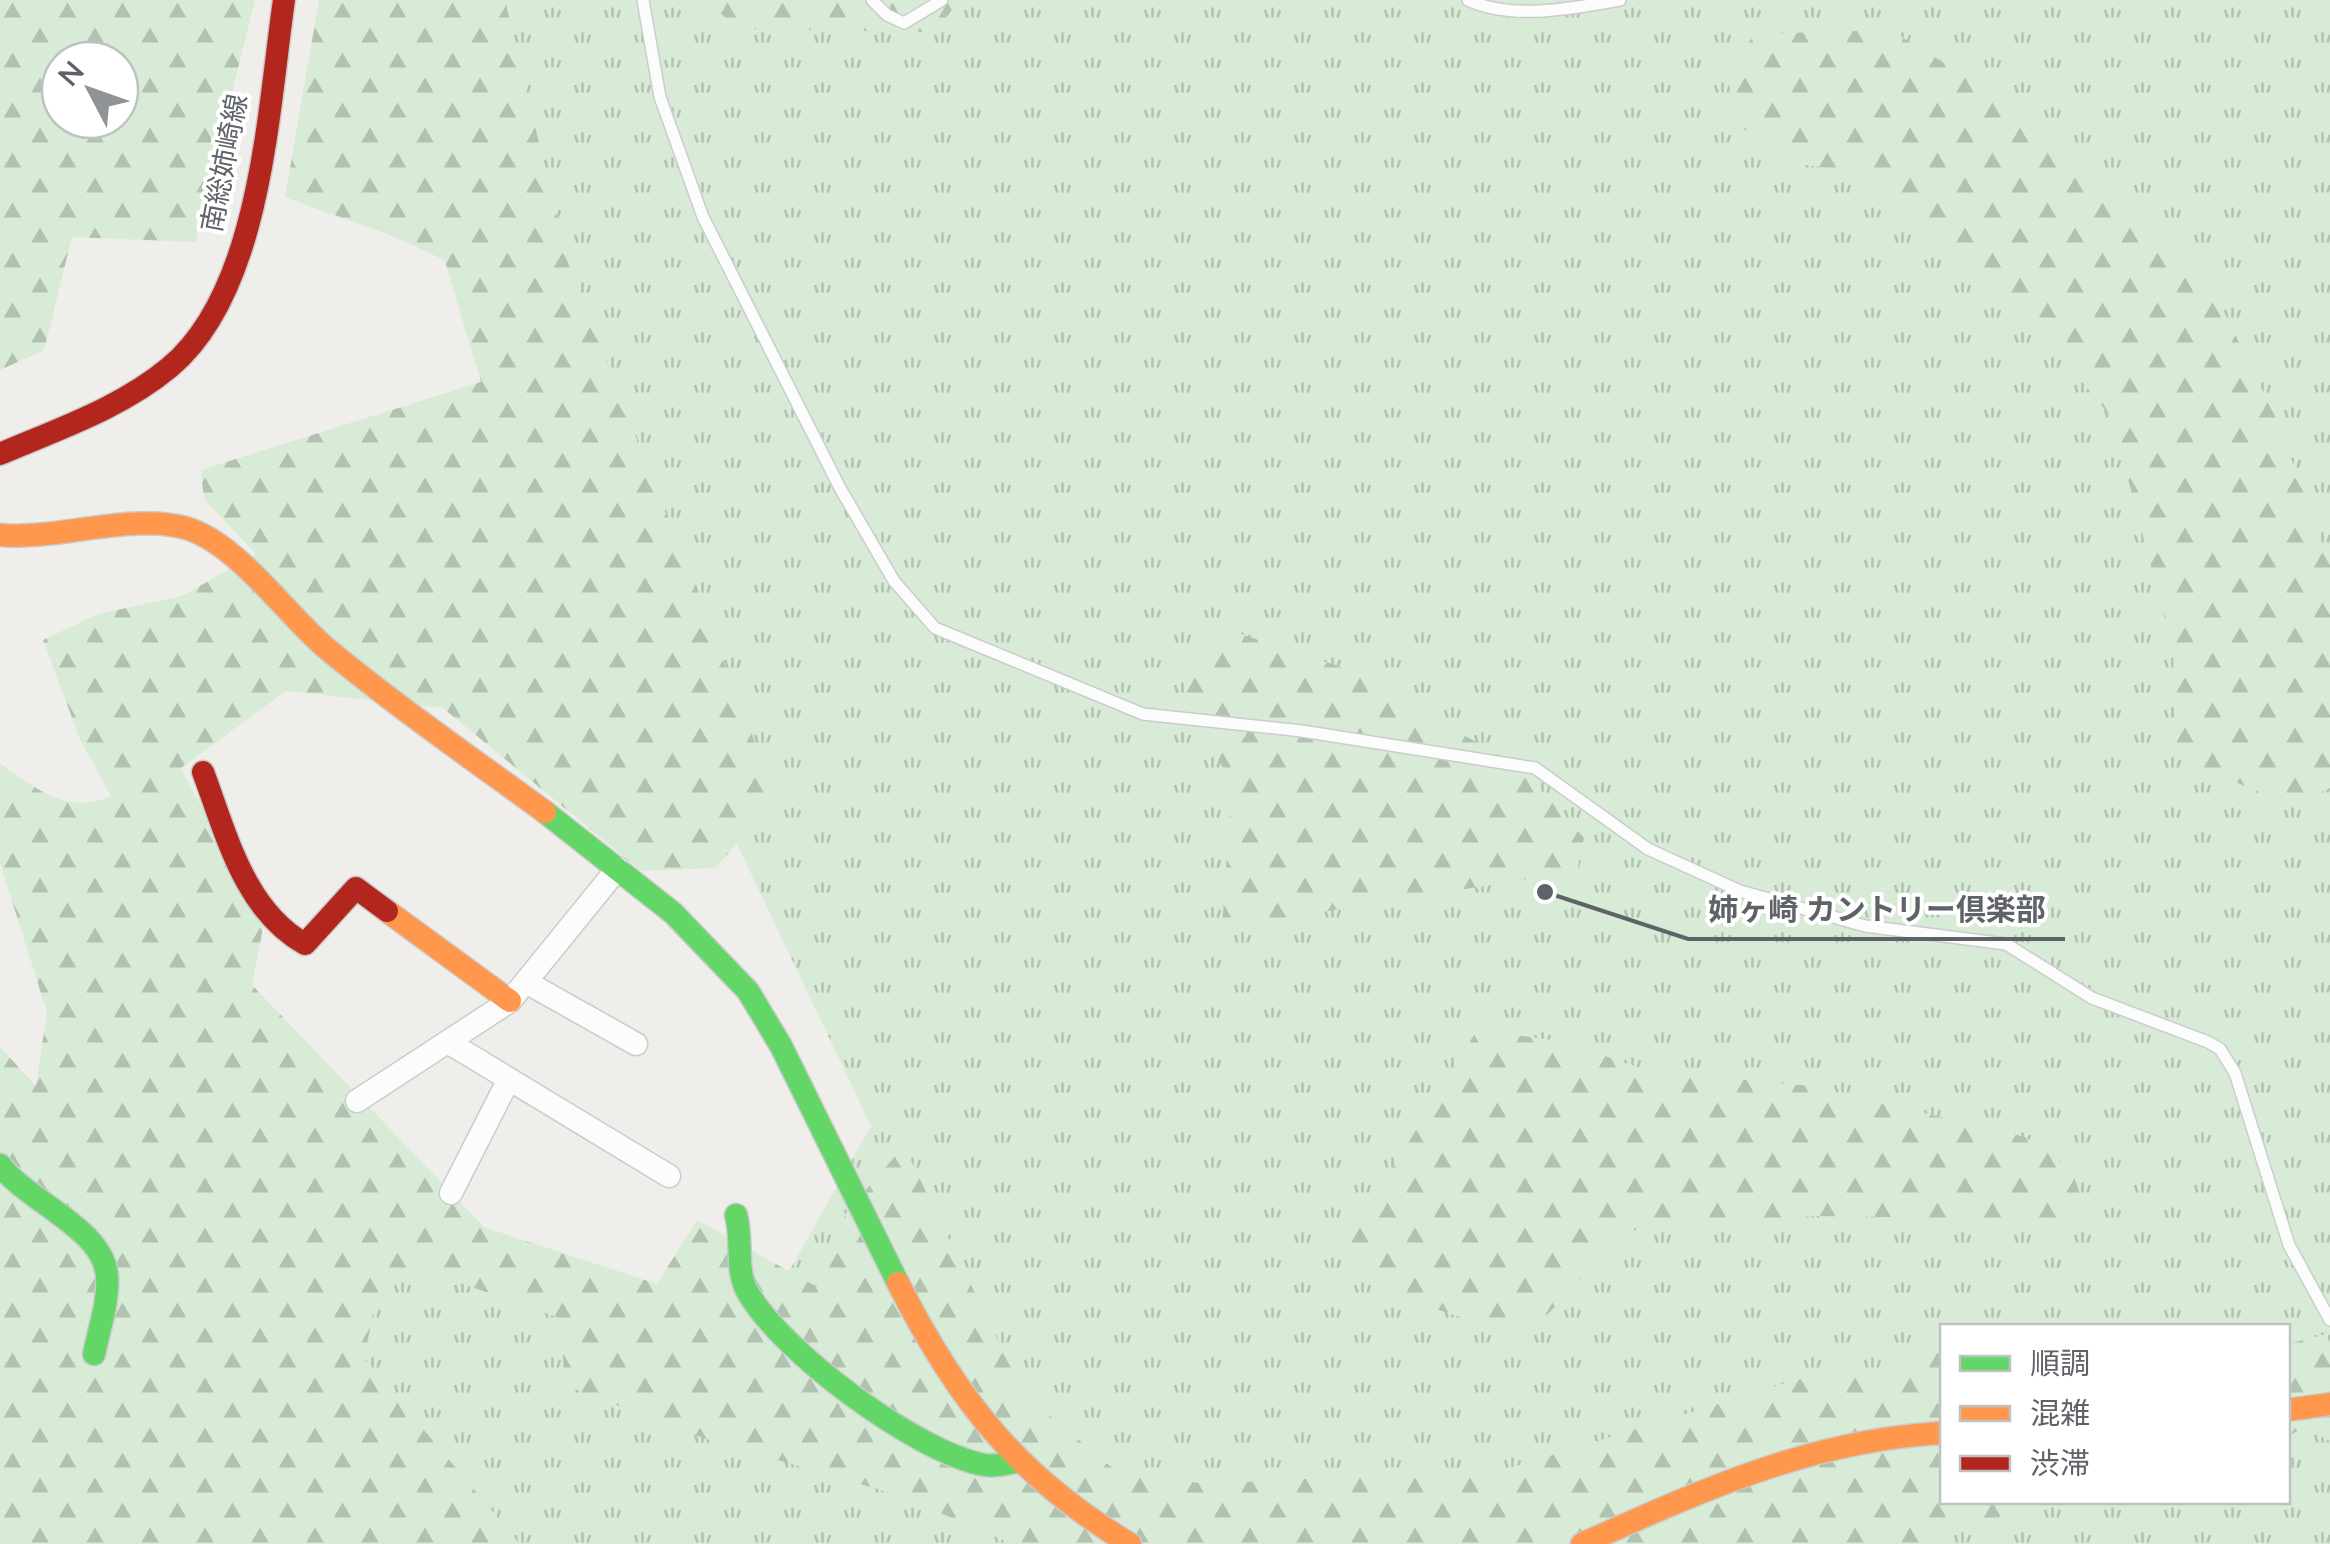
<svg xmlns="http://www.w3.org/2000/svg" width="2330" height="1544" font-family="Lato,'Noto Sans JP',sans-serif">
  <defs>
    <pattern id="grass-tufts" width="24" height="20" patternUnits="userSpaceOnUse" patternTransform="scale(2.5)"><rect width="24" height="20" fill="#d8ebd6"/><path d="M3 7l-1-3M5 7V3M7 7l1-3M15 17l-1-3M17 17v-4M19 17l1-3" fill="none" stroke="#b2c2b1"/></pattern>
    <pattern id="forest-firs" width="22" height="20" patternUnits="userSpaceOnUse" patternTransform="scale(2.5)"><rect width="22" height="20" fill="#d8ebd6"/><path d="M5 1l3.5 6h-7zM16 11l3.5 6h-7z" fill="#b2c2b1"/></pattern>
  </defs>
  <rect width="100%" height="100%" fill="#efeeea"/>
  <path fill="url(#grass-tufts)" fill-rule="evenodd" d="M450,0H2330V1544H459L299,1340L369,1197L654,1325L779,1289L871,1126L649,659ZM1942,1326H2288V1502H1942Z"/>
  <g fill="url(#forest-firs)" fill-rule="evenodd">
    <path d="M0,0H255L195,242L72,237L44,350L0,370ZM60,60H120V120H60Z"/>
    <path d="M319,0H505L567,260L777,799L715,868L641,871L443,708L286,691L181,768L264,923L252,985L484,1227L657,1284L697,1220L819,1288L846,1213L904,1146L1023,1393L1117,1472L1206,1484L1510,1468L1795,1380L1884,1371L1942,1347V1502H2057L1960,1526L1940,1544H1012L901,1496L703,1438L564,1385L562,1319L452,1280L412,1261L373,1314L364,1359L520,1544H0V1047L36,1086L47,1012L0,863V764C36,788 67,816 111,796L80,739L43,640L98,614L182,596L256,554L204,499L201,470L481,382L445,261C394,233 339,218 285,197Z"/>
    <polygon points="705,0 959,0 936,32 739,29"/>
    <polygon points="1890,30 1974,81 2206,275 2277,420 2330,565 2330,788 2291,805 2177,758 2173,649 2112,418 2008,292 1858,172 1805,165 1740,127 1726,73 1755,34"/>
    <polygon points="1238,633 1353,671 1521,768 1584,838 1577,871 1222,928 1232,784 1195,718 1182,678 1185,655"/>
    <polygon points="1477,1030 1560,1041 1650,1071 1810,1086 2025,1137 2071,1168 2089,1220 1814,1216 1624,1231 1548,1314 1494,1328 1382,1291 1337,1253 1335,1222 1382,1186"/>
    <polygon points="2326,1334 2330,1344 2330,1441 2304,1428 2288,1436 2288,1344"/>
  </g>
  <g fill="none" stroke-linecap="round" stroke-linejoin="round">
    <g stroke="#cbcccc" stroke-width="14">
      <g id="lane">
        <polyline points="643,0 660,97 703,217 840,488 894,581 935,628 1143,714 1302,731 1535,768 1648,849 1740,891 1865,926 2006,944 2092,998 2208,1042 2220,1049 2235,1073 2289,1245 2330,1320"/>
        <polyline points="872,0 887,15 904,23 942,0"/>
        <path d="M1468,0C1513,21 1573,8 1620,0"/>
      </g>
    </g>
    <g stroke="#cbcccc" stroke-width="25">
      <g id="street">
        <polyline points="526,982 636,1044"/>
        <polyline points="451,1044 669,1176"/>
        <polyline points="357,1101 510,1001 618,868"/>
        <polyline points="451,1193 509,1079"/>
      </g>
    </g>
    <g stroke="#cacacb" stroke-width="25">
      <g id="fast">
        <polyline points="545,812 673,913 748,991 781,1046 898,1283"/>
        <path d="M0,1165C28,1202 104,1229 107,1276C109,1302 99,1329 94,1354"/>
        <path d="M736,1215C743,1239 735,1268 747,1291C780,1351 917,1453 985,1465C995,1467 1005,1464 1015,1462"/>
      </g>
    </g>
    <g stroke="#cacacb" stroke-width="25">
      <g id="slow">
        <path d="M0,535C59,540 123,514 182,527C234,539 285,613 326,648C396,706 471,758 545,812"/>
        <polyline points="387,911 510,1001"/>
        <path d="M898,1283C957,1400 1018,1477 1130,1544"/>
        <polyline points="2288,1410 2330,1404"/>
        <path d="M1582,1544C1700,1491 1811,1440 1942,1433"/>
      </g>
    </g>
    <g stroke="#cacacb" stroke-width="25">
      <g id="jam">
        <path d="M0,454C58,429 121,408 170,367C261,291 268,110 284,0"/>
        <path d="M203,772C226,833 244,910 305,944L356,888L387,911"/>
      </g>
    </g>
    <use href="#lane" stroke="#fdfcfc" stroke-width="11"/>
    <use href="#street" stroke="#fdfcfc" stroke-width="22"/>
    <use href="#fast" stroke="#63d668" stroke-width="22"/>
    <use href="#slow" stroke="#ff974d" stroke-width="22"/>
    <use href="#jam" stroke="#b3261e" stroke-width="22"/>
  </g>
  <g text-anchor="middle" stroke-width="8" stroke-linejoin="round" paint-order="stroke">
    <g font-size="28" fill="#5f6368" stroke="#fff">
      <text transform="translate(224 163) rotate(-79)" y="10">南総姉崎線</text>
    </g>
  </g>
  <path fill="none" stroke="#5f6368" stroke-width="4" d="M1545 892L1688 939H2065"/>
  <circle fill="#5f6368" stroke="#fff" stroke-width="4" cx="1545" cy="892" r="10"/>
  <g font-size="30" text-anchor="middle" font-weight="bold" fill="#5f6368" stroke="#fff" stroke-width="8" stroke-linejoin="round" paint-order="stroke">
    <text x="1877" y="920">姉ヶ崎 カントリー倶楽部</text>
  </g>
  <rect x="1940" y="1324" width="350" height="180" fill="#ffffff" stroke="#bfc1c3" stroke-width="2.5"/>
  <rect x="1960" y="1356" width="50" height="15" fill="#63d668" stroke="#bfc1c3" stroke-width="2.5"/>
  <text x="2030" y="1374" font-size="30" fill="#5f6368">順調</text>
  <rect x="1960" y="1406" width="50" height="15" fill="#ff974d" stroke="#bfc1c3" stroke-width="2.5"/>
  <text x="2030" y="1424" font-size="30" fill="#5f6368">混雑</text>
  <rect x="1960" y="1456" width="50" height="15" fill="#b3261e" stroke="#bfc1c3" stroke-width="2.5"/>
  <text x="2030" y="1474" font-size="30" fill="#5f6368">渋滞</text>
  <g transform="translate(90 90) rotate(311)"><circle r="48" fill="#ffffff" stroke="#bfc1c3" stroke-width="2.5"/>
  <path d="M0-8L18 38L0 25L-18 38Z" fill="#919496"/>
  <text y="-15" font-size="28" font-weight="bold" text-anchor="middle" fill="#5f6368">N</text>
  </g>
</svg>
